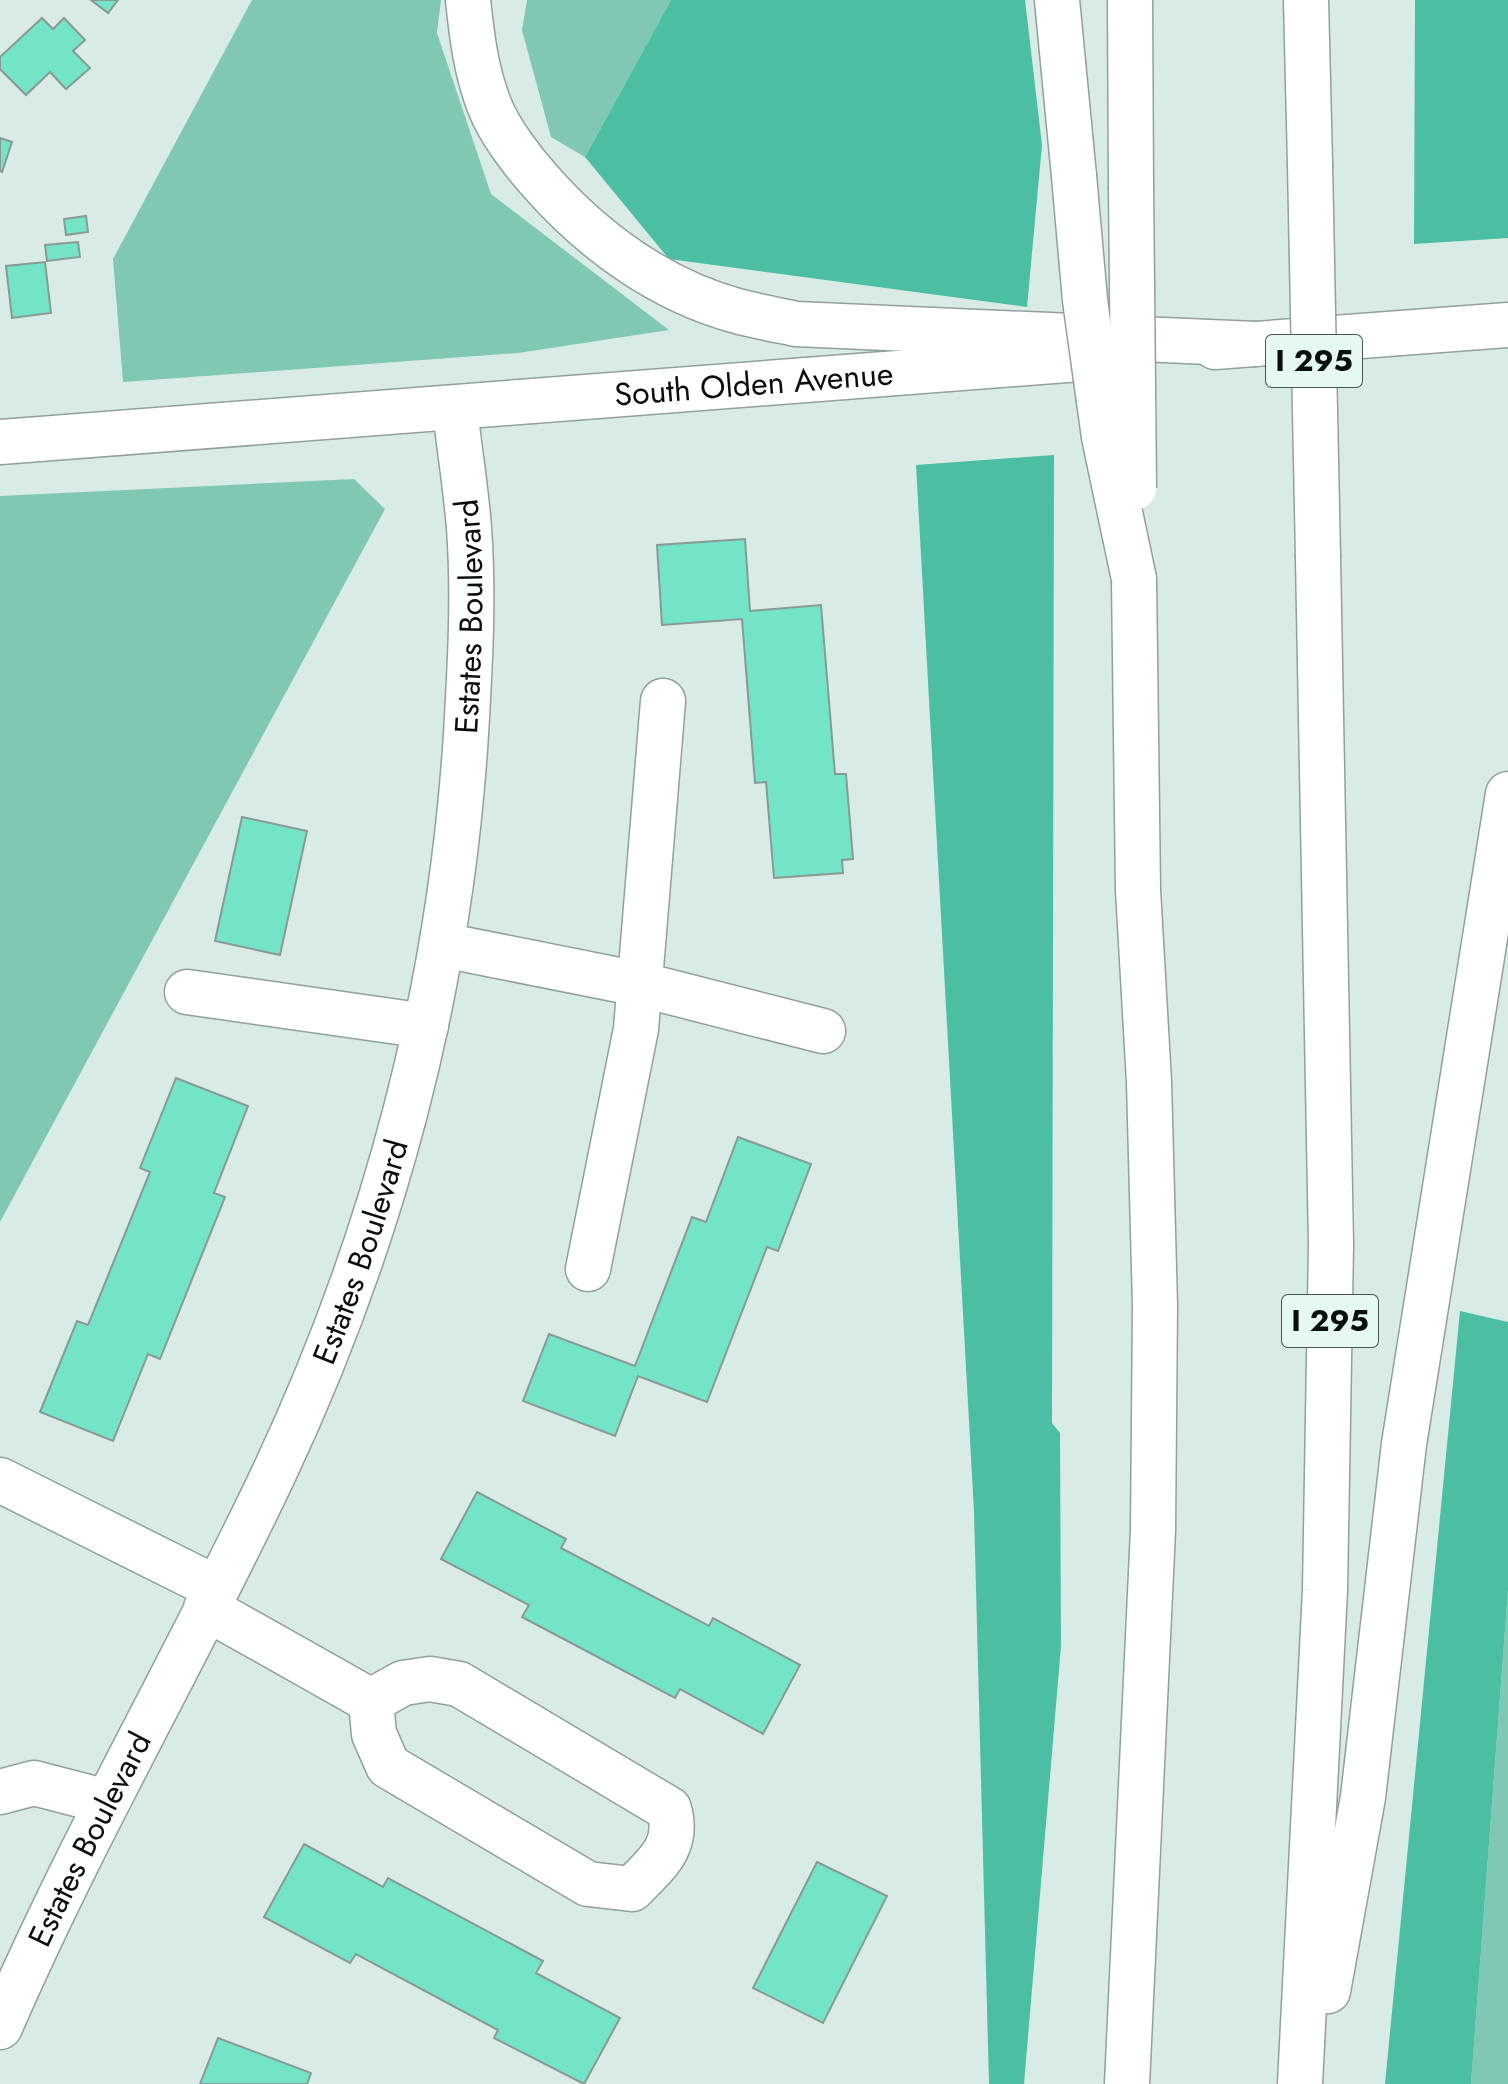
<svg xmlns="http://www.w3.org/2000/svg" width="1508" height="2084" font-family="Jost,sans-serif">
  <rect width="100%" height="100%" fill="#d9ebe5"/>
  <g fill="#80c7b4">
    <polygon points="252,0 441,0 437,33 491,194 669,330 518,353 123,382 113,259"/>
    <polygon points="527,0 671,0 585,157 551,137 522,30"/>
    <polygon points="354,479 385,509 0,1222 0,496"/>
    <polygon points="1508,1590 1508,2084 1471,2084"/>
  </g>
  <g fill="#4cbea4">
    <polygon points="671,0 1025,0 1042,145 1027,307 669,259 585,157"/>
    <polygon points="1415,0 1508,0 1508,238 1414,244"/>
    <polygon points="1054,455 1052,1423 1060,1433 1061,1646 1024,2084 989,2084 974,1512 916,465"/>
    <polygon points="1460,1311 1508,1322 1508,1590 1471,2084 1385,2084"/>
  </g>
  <g fill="#74e4c9" stroke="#899a95" stroke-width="2">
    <polygon points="91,0 118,0 108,13"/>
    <polygon points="42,18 53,29 64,18 85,40 73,51 90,68 66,89 50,72 26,95 0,69 0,57"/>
    <polygon points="0,138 12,142 2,172 0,171"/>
    <polygon points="86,216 88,232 66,235 64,219"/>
    <polygon points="78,242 80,257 47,261 45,245"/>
    <polygon points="45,262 51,313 12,318 6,266"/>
    <polygon points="745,539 750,611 821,605 835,774 846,774 853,859 842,860 843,873 774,878 766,782 755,783 742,619 662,625 657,545"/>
    <polygon points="242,817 307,831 280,955 215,941"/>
    <polygon points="176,1078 248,1106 214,1193 225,1197 160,1359 148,1354 113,1441 40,1412 77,1321 88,1325 150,1172 140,1168"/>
    <polygon points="738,1137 811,1164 778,1251 767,1247 707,1402 638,1376 615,1436 523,1401 549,1334 635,1366 692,1217 706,1222"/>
    <polygon points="477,1492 566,1539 561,1548 709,1626 713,1618 800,1665 763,1734 680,1689 675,1698 522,1617 529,1605 441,1559"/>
    <polygon points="304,1844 383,1887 388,1878 543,1961 536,1973 620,2018 584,2084 494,2038 498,2030 356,1954 350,1963 264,1917"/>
    <polygon points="817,1862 887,1896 823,2023 753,1988"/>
    <polygon points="218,2038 311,2073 307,2084 200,2084"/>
  </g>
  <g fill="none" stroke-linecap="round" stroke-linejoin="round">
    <g stroke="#90a19c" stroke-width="47">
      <g id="minor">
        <polyline points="443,945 639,984 823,1031"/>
        <polyline points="187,992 426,1026"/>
        <polyline points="588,1269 636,1029 663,701"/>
        <polyline points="0,1480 216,1588"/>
        <polyline points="206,1608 371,1701"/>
        <path d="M430,1679L459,1684L669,1809C680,1847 656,1864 632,1889L588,1884L388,1766L374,1734L371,1701L403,1683Z"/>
        <polyline points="0,1792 34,1783 107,1802"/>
        <path id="s1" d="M0,2027C82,1837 187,1658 275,1471C384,1239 450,990 466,734C470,666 474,596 469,528C466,488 459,448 455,408"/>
      </g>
    </g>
    <g stroke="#90a19c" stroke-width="47">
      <g id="major">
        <polyline points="1215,347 1508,325"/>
        <path id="s2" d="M0,442L1131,355"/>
      </g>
    </g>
    <g stroke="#90a19c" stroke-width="47">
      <g id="highway">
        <path d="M468,0C472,37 476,72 490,107C500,132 523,162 541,182C593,241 660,290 737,311C756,316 777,320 796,324L1255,344"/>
        <polyline points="1057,0 1074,176"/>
        <polyline points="1130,0 1131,186"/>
        <polyline points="1306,0 1310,164"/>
        <polyline points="1328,1991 1363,1797 1404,1444 1508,794"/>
        <polyline points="1127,2084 1153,1530 1155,1306 1149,1082 1138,890 1134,579"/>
        <polyline points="1300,2084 1325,1590 1331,1245 1318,558"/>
      </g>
    </g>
    <use href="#minor" stroke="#fff" stroke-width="44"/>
    <use href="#major" stroke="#fff" stroke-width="44"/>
    <use href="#highway" stroke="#fff" stroke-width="44"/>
    <g stroke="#90a19c" stroke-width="47" stroke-linecap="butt">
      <g id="highway-bridge">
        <polyline points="1310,164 1318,558"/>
        <polyline points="1074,176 1085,300 1104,437 1134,579"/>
        <polyline points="1131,186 1134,488"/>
      </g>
    </g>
    <use href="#highway-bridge" stroke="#fff" stroke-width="44"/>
  </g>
  <g text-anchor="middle" stroke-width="6" stroke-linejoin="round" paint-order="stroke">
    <g fill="#e6f8f2" stroke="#4b5552" stroke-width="2">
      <rect x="1266" y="335" width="96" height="52" rx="6"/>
      <rect x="1282" y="1295" width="96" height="52" rx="6"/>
    </g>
    <g font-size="30" font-weight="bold" fill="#090f0e">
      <text x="1314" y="371">I 295</text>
      <text x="1330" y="1331">I 295</text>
    </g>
    <g font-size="32" fill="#090f0e" stroke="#e6f8f2">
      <text dy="11" stroke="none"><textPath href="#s2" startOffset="756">South Olden Avenue</textPath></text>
      <text dy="11" stroke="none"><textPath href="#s1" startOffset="1504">Estates Boulevard</textPath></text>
      <text dy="11" stroke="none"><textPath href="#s1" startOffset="856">Estates Boulevard</textPath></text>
      <text dy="11" stroke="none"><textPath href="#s1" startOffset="208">Estates Boulevard</textPath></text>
    </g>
  </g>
</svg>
